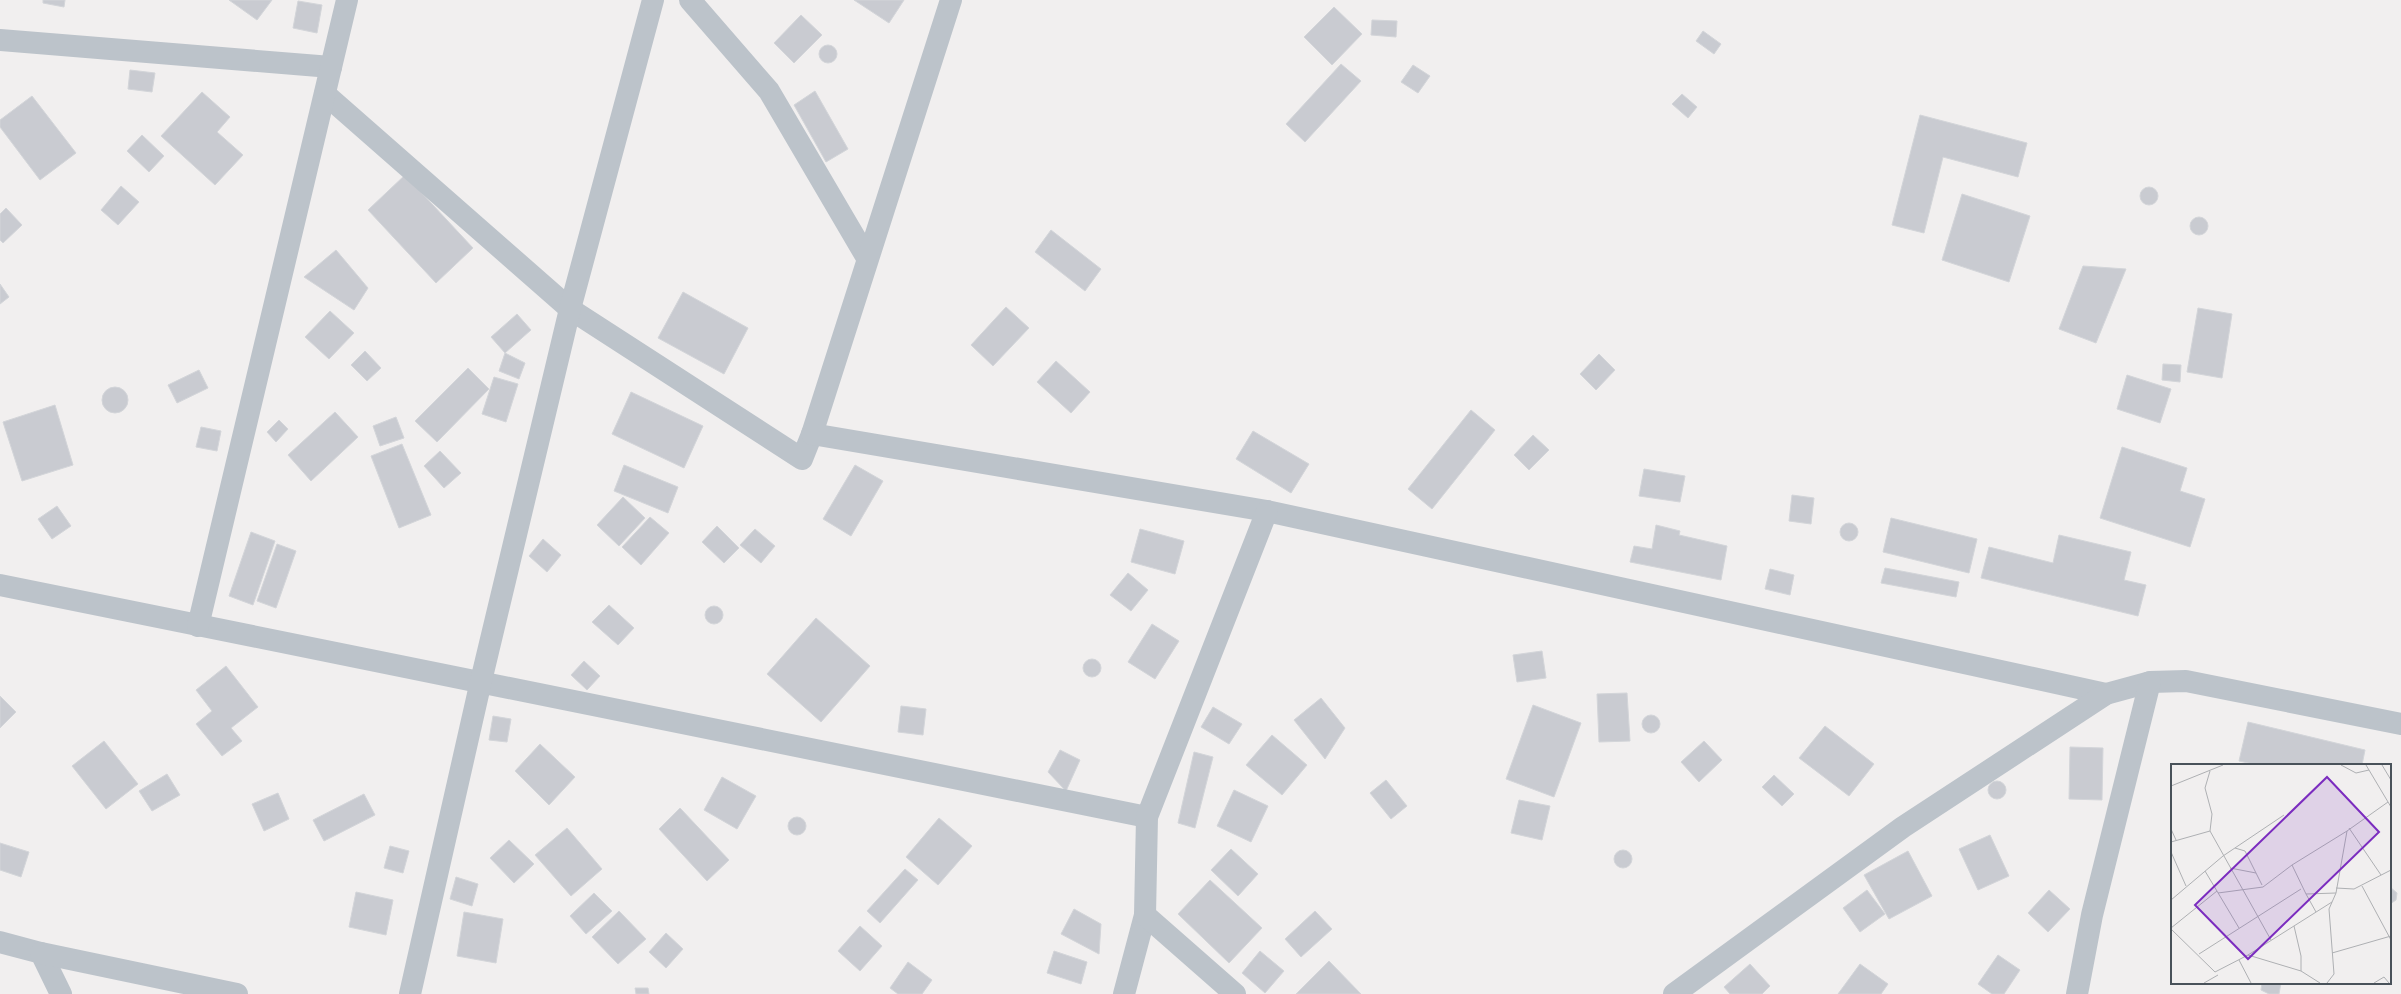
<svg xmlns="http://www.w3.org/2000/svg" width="2401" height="994" font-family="Montserrat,sans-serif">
  <rect width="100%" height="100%" fill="#f1efef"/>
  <g fill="#c9cbd1" stroke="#d3d5d9">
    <polygon points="43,0 65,0 64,7 43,3"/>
    <polygon points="229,0 272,0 257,20"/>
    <polygon points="854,0 904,0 889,23"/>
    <polygon points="298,1 322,5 317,33 293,28"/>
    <polygon points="1334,7 1362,34 1332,65 1304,37"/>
    <polygon points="801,15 822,35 794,63 774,43"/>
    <polygon points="1372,20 1397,21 1396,37 1371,35"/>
    <polygon points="1703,31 1721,44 1714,54 1696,41"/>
    <circle cx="828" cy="54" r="9"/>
    <polygon points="1341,64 1361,81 1305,142 1286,124"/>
    <polygon points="1413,65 1430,76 1418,93 1401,82"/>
    <polygon points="130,70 155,73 152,92 128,89"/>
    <polygon points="815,91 848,149 826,162 794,105"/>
    <polygon points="202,92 230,117 217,132 243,155 215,185 161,136"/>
    <polygon points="1682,94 1697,107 1688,118 1672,104"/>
    <polygon points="32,96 76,153 40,180 0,127 0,120"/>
    <polygon points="1920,115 2027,143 2018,177 1943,157 1924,233 1892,225"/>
    <polygon points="142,135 164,156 149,172 127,151"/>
    <polygon points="405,175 473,248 436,283 368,210"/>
    <polygon points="121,186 139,202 118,225 101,210"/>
    <circle cx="2149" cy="196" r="9"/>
    <polygon points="1962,194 2030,216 2009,282 1942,260"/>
    <polygon points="6,208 22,225 3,243 0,240 0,214"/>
    <circle cx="2199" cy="226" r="9"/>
    <polygon points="1051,230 1101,269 1085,291 1035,252"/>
    <polygon points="336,250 368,288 354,310 304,277"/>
    <polygon points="2083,266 2126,269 2096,343 2059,329"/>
    <polygon points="0,284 9,297 0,304"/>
    <polygon points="683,292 748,328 724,374 658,338"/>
    <polygon points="1006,307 1029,328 993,366 971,345"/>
    <polygon points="2198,308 2232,314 2222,378 2187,372"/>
    <polygon points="330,311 354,333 329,359 305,337"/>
    <polygon points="517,314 531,330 505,353 491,337"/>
    <polygon points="365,351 381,368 367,381 351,365"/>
    <polygon points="505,353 525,363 519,379 499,371"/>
    <polygon points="1599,354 1615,370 1596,390 1580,374"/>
    <polygon points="1056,361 1090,392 1071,413 1037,382"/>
    <polygon points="2163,364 2181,365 2180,382 2162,380"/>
    <polygon points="468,368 489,389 437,442 415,421"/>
    <polygon points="199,370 208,388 177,403 168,385"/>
    <polygon points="2127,375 2171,389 2160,423 2117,409"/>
    <polygon points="494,377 518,384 506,422 482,414"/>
    <circle cx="115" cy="400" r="13"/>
    <polygon points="631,392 703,426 684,468 612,434"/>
    <polygon points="55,405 73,465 22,481 3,422"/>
    <polygon points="1471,410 1495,430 1432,509 1408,489"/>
    <polygon points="335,412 358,437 311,481 288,455"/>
    <polygon points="396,417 404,438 380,446 373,426"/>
    <polygon points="279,420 288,429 276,442 267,432"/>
    <polygon points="201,427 221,431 217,451 196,447"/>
    <polygon points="1253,431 1309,464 1291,493 1236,459"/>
    <polygon points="1533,435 1549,450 1529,470 1514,455"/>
    <polygon points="402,444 431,515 399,528 371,456"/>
    <polygon points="2122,447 2187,468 2180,491 2205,499 2190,547 2100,518"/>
    <polygon points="440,451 461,473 444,488 424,466"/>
    <polygon points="624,465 678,487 668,513 614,491"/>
    <polygon points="855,465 883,481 851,536 823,519"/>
    <polygon points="1644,469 1685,476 1680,502 1639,496"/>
    <polygon points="1792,495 1814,498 1811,524 1789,521"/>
    <polygon points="623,497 645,518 619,546 597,525"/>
    <polygon points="57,506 71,526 52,539 38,519"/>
    <polygon points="650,517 669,533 641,565 622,547"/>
    <polygon points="1891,518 1977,539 1969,573 1883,552"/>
    <circle cx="1849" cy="532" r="9"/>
    <polygon points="1656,525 1680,531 1679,535 1727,546 1721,580 1630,562 1634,546 1652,549"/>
    <polygon points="717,526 739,548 724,563 702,542"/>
    <polygon points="755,529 775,546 761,563 740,545"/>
    <polygon points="1140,529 1184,541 1175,574 1131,562"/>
    <polygon points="251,532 275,541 253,605 229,596"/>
    <polygon points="2059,535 2131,552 2124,580 2146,585 2138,616 1981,578 1989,547 2053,563"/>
    <polygon points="543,539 561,555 547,572 529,556"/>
    <polygon points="277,544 296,551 276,608 257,601"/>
    <polygon points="1885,568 1959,582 1956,597 1881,583"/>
    <polygon points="1770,569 1794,575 1790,595 1765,589"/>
    <polygon points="1128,573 1148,590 1131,611 1110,595"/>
    <polygon points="609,605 634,628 618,645 592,622"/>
    <circle cx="714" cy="615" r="9"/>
    <polygon points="816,618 870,666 821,722 767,674"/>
    <polygon points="1152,624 1179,641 1155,679 1128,662"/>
    <polygon points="1542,651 1546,678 1517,682 1513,655"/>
    <circle cx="1092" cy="668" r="9"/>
    <polygon points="584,661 600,676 587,690 571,675"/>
    <polygon points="226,666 258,707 231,728 242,741 222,756 196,724 212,711 196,690"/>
    <polygon points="1627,693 1630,741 1599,742 1597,694"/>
    <polygon points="0,696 16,712 0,728"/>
    <polygon points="1321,698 1345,728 1325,759 1294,720"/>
    <polygon points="1533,705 1581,723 1554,797 1506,779"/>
    <polygon points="901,706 926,709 923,735 898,732"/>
    <polygon points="1213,707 1242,724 1229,744 1201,727"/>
    <circle cx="1651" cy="724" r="9"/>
    <polygon points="493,716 511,719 507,742 489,740"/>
    <polygon points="2248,722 2365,750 2362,765 2257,765 2239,761"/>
    <polygon points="1825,726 1874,764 1849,796 1799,758"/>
    <polygon points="1272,735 1307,765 1282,795 1246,765"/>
    <polygon points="104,741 138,784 106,809 72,766"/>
    <polygon points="1704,741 1722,760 1699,782 1681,762"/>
    <polygon points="540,744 575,777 549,805 515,771"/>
    <polygon points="2070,747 2103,748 2102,800 2069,799"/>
    <polygon points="1060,750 1080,760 1066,791 1048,772"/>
    <polygon points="1194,752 1213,757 1195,828 1178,823"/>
    <polygon points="167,774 180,795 152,811 139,791"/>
    <polygon points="1774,775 1794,794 1782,806 1762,787"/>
    <polygon points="722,777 756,796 737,829 704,810"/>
    <polygon points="1386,780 1407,806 1391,819 1370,793"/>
    <circle cx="1997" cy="790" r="9"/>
    <polygon points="1234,790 1268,806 1251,842 1217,826"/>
    <polygon points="278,793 289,819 264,831 252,804"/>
    <polygon points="364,794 375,815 324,841 313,820"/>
    <polygon points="1519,800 1550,806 1542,840 1511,833"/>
    <polygon points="680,808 729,860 707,881 659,829"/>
    <circle cx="797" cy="826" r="9"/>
    <polygon points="939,818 972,846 938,885 906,857"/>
    <polygon points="567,828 602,869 571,896 535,855"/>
    <polygon points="1990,835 2009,876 1978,890 1959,849"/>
    <polygon points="509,840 534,864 514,883 490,858"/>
    <polygon points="0,843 29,852 21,877 0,870"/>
    <polygon points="390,846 409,851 403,873 384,868"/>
    <polygon points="1231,849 1258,874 1238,896 1211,870"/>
    <circle cx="1623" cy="859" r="9"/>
    <polygon points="1908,851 1932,896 1889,919 1864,875"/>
    <polygon points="905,869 918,880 880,923 867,911"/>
    <polygon points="456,877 478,884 472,906 450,899"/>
    <polygon points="1210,880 1262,928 1229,963 1178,914"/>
    <polygon points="2390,887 2397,893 2396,900 2390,904"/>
    <polygon points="1867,890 1885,914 1860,932 1843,908"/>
    <polygon points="2049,890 2070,909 2048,932 2028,913"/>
    <polygon points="356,892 393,900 386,935 349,927"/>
    <polygon points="594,893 612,911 586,934 570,916"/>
    <polygon points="1074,909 1101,924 1099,954 1061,934"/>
    <polygon points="619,911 646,939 618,964 592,937"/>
    <polygon points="1315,911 1332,929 1301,957 1285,939"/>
    <polygon points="464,912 503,919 496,963 457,956"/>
    <polygon points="860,926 882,946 860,971 838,951"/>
    <polygon points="666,933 683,949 666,968 649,952"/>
    <polygon points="1054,951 1087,962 1081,984 1047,973"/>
    <polygon points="1260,951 1284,971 1265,993 1242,973"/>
    <polygon points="1998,955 2020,970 2004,994 1992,994 1978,984"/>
    <polygon points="1329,961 1361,994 1296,994"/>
    <polygon points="908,962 932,980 922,994 898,994 890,988"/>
    <polygon points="1750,964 1770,986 1762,994 1730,994 1724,987"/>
    <polygon points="1860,964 1888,984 1881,994 1838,994"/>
    <polygon points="2262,983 2281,983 2279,994 2269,994 2261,990"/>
    <polygon points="635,988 648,988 649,994 636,994"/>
  </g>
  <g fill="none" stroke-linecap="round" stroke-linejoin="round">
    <g stroke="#bcc3ca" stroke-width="22">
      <polyline points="690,0 769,91 867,258"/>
      <polyline points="0,40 331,67"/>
      <polyline points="325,94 570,309 802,459 812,434 951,0"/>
      <polyline points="812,434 1267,511 2106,694"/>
      <polyline points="0,585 1147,817"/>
      <polyline points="198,626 347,0"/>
      <polyline points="0,942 41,953 61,994"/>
      <polyline points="41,953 237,994"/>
      <polyline points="410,994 481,681 570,309 653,0"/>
      <polyline points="1124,994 1145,915"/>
      <polyline points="1235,994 1145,915 1147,817 1267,511"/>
      <polyline points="1674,994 1903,827 2106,694 2150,682 2186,681 2401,724"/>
      <polyline points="2077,994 2092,915 2150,682"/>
    </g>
  </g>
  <g transform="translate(2171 764)">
    <rect width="220" height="220" fill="#f1efef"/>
    <path fill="none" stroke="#aeb0b3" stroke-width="1" d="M170,1L185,9L198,6M195,1L220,43M211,1L220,16M39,7L34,24L41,50L39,67L100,176M0,22L52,1M178,64L210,111M0,65L5,76M0,78L39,67M64,84L74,87L91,121M0,88L15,122M121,101L135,130L165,129M59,104L85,109M34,107L68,164M191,122L220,176M165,124L183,125L220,106M47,129L92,123L121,101L176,67M135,130L145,148M0,136L52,92L113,51M123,162L130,192V207M0,164L46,127M0,165L44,208L77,191L130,207L149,219M161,189L220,172M28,190L130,125M77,191L161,138M68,196L80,219M33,219L47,211M156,219L163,210L158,145L165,129L176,67L217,38M203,219L213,213L218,219"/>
    <path fill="#7b2cbf" fill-opacity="0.15" stroke="#7b2cbf" stroke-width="2" d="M156,13L208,68L77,195L24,141Z"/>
    <rect width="220" height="220" fill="none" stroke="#49525a" stroke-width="2"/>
  </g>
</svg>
